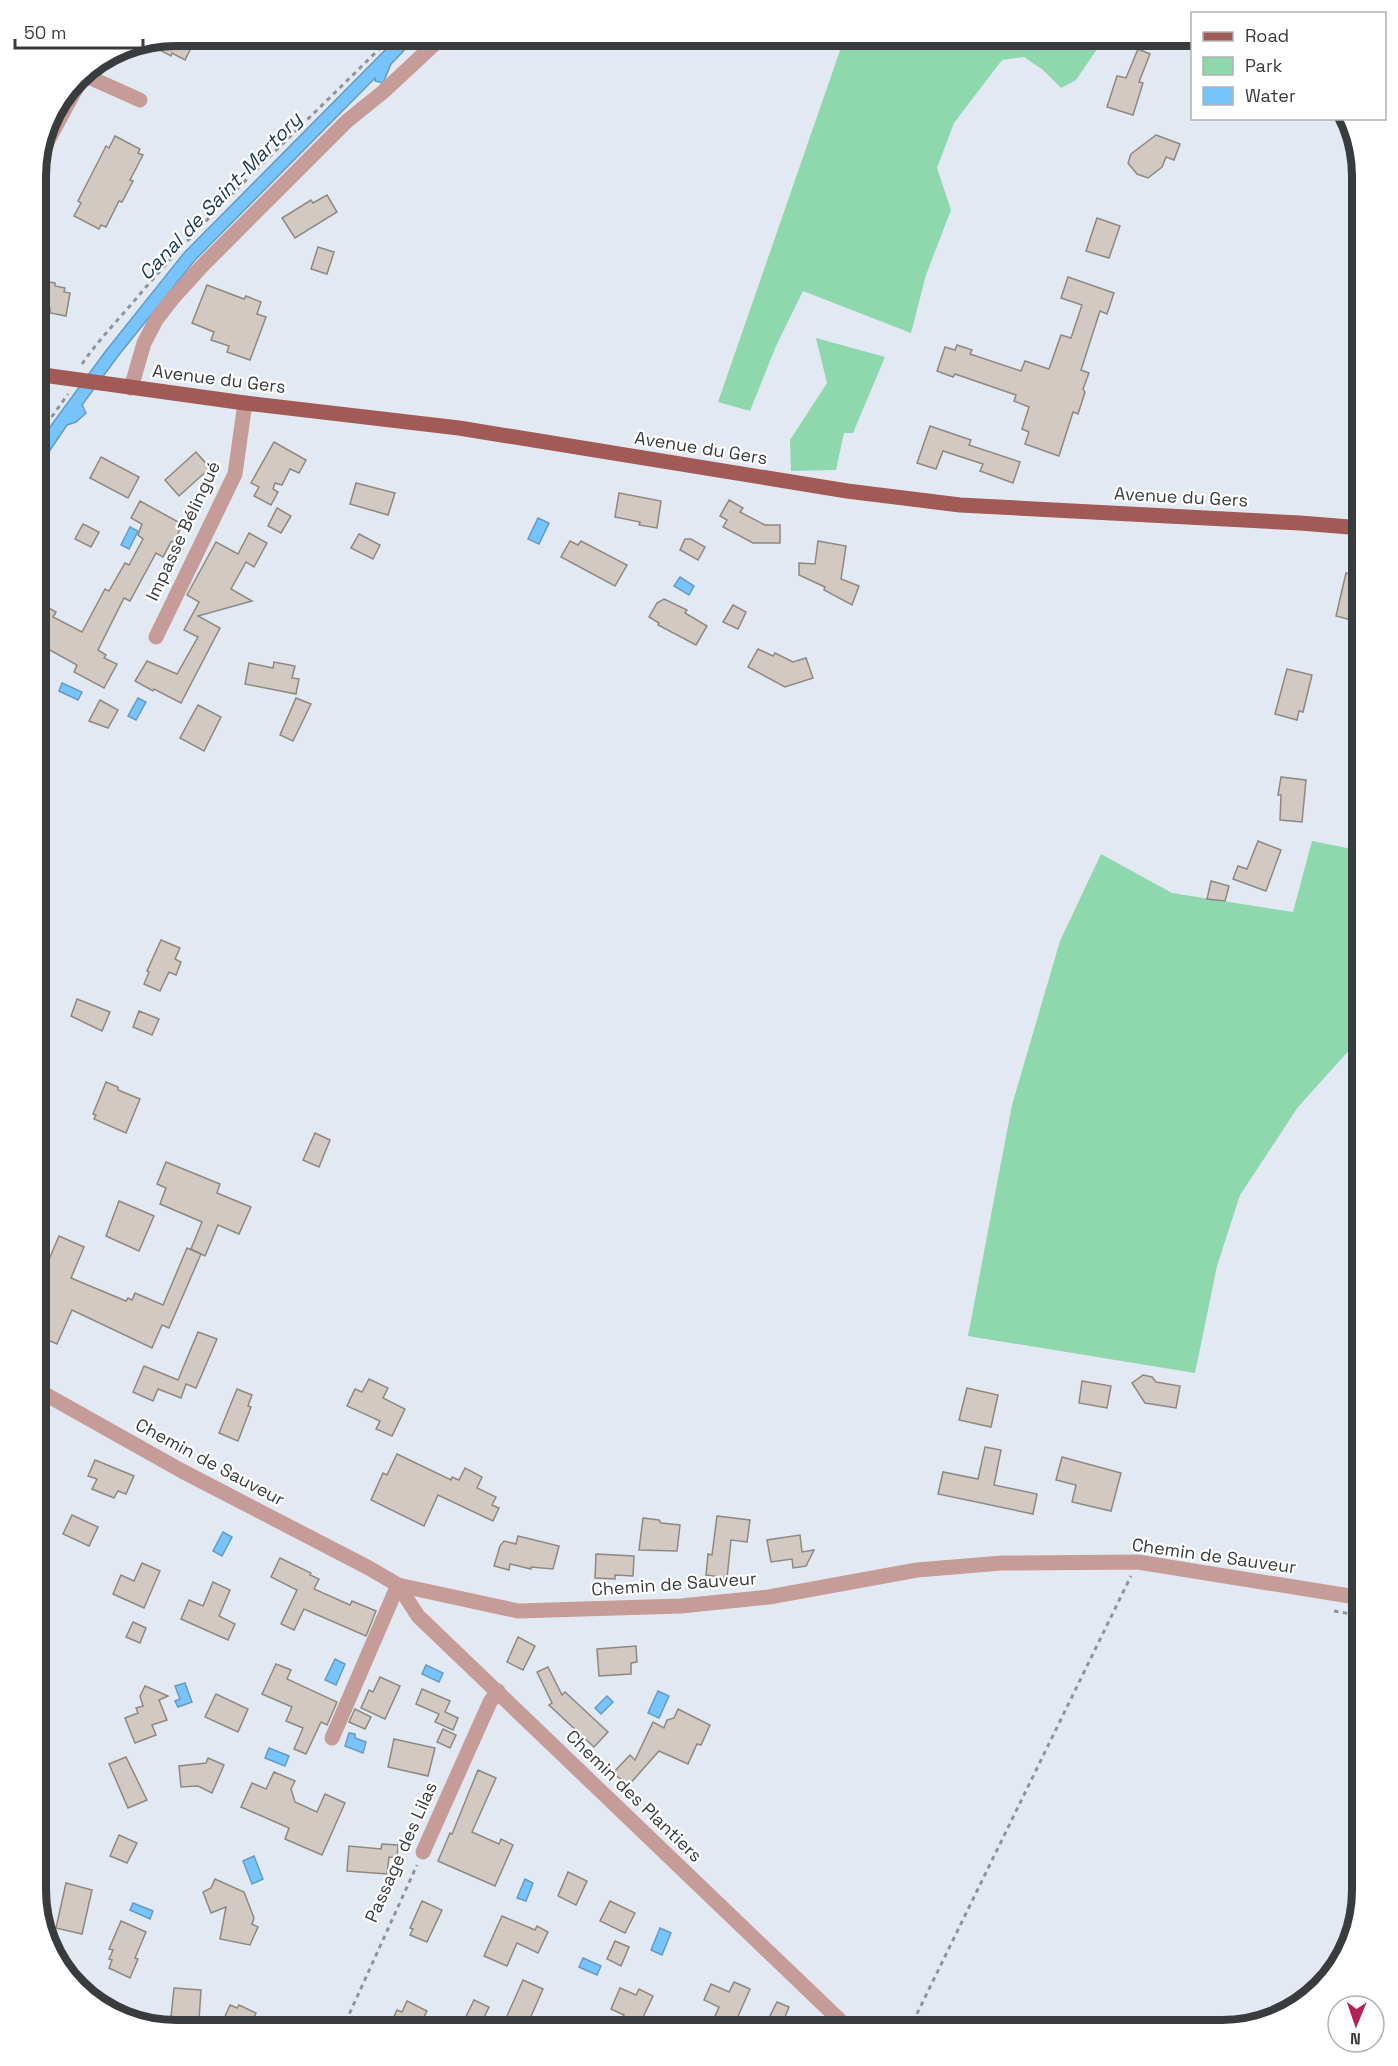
<svg xmlns="http://www.w3.org/2000/svg" width="1398" height="2066" font-family="'Space Grotesk',sans-serif">
  <rect width="100%" height="100%" fill="#e3e9f2"/>
  <g fill="#8fd7ad">
    <polygon points="845,36 1106,36 1076,80 1061,88 1043,70 1024,57 1002,60 954,123 937,168 951,210 926,275 911,333 803,291 776,346 750,411 718,402"/>
    <polygon points="816,338 885,357 853,433 844,433 836,470 791,471 790,440 827,383"/>
    <polygon points="1312,841 1362,851 1362,1036 1298,1107 1240,1195 1217,1266 1195,1373 968,1336 1012,1105 1060,941 1101,854 1172,893 1293,912"/>
  </g>
  <g fill="#77c4fc" stroke="#649bc3" stroke-width="1.5">
    <polygon points="399,36 418,36 391,64 383,83 375,81 375,78 195,260 118,356 82,405 86,413 76,422 67,425 36,471 36,446 105,352 184,253"/>
    <polygon points="538,518 549,523 539,544 528,539"/>
    <polygon points="130,527 138,531 129,549 121,545"/>
    <polygon points="680,577 694,586 689,595 674,586"/>
    <polygon points="62,683 82,692 78,700 59,691"/>
    <polygon points="138,698 146,702 136,720 128,716"/>
    <polygon points="223,1532 232,1537 222,1556 213,1551"/>
    <polygon points="335,1659 345,1664 336,1685 325,1680"/>
    <polygon points="426,1665 443,1673 439,1682 422,1674"/>
    <polygon points="185,1683 192,1702 178,1707 175,1701 180,1699 175,1686"/>
    <polygon points="658,1691 669,1696 659,1718 648,1713"/>
    <polygon points="607,1696 613,1702 601,1714 595,1708"/>
    <polygon points="349,1733 355,1734 355,1738 366,1742 363,1753 345,1746"/>
    <polygon points="269,1748 289,1756 285,1766 265,1758"/>
    <polygon points="254,1856 263,1879 252,1884 243,1861"/>
    <polygon points="525,1879 533,1883 526,1901 517,1898"/>
    <polygon points="133,1903 153,1911 150,1919 130,1910"/>
    <polygon points="660,1928 671,1933 662,1955 651,1950"/>
    <polygon points="583,1958 601,1966 597,1975 579,1967"/>
  </g>
  <g fill="#d1c9c2" stroke="#8f8881" stroke-width="1.5">
    <polygon points="177,36 197,36 185,60 172,53 171,56 145,42"/>
    <polygon points="1138,49 1150,54 1139,82 1143,83 1133,115 1107,107 1117,76 1126,78"/>
    <polygon points="1156,135 1180,144 1174,160 1166,157 1162,167 1148,178 1137,174 1128,163 1131,154"/>
    <polygon points="115,136 140,149 138,153 143,155 130,180 133,181 122,202 119,201 106,227 101,225 99,229 74,216 81,203 78,201 101,156 106,146 109,148"/>
    <polygon points="327,195 337,212 295,238 282,218 311,200 313,203"/>
    <polygon points="1097,218 1120,226 1109,258 1086,251"/>
    <polygon points="318,247 334,252 327,274 311,269"/>
    <polygon points="1068,277 1114,293 1107,314 1100,311 1081,370 1089,373 1083,389 1085,392 1078,414 1073,412 1059,456 1025,444 1029,432 1022,429 1029,407 1014,401 1016,395 955,374 953,377 937,371 945,347 955,350 957,345 972,350 970,354 1021,371 1025,361 1049,369 1061,335 1071,338 1082,305 1061,298"/>
    <polygon points="36,280 55,283 55,286 65,288 64,292 70,293 66,316 50,313 50,308 36,306"/>
    <polygon points="207,285 244,299 246,296 261,302 257,314 266,317 250,360 227,352 229,346 211,340 214,332 192,323"/>
    <polygon points="930,426 971,440 969,445 1020,462 1013,483 980,471 983,464 943,451 936,469 917,463"/>
    <polygon points="274,442 306,460 299,473 290,469 282,485 275,483 273,489 278,492 271,505 254,496 259,487 251,483"/>
    <polygon points="196,452 210,468 179,496 165,480"/>
    <polygon points="101,457 139,477 128,498 90,478"/>
    <polygon points="356,483 395,493 388,515 350,504"/>
    <polygon points="619,493 661,501 657,528 639,525 640,522 615,517"/>
    <polygon points="729,500 743,508 740,512 765,525 780,525 780,543 753,543 723,527 727,520 720,516"/>
    <polygon points="140,501 182,524 175,541 171,542 163,557 156,553 130,601 124,598 98,650 106,655 104,658 117,664 104,688 74,672 77,665 48,649 46,652 36,647 36,601 56,612 53,617 82,632 105,589 109,591 125,563 129,565 143,539 138,535 142,524 131,518"/>
    <polygon points="277,508 291,516 281,533 268,526"/>
    <polygon points="83,524 99,532 91,547 75,539"/>
    <polygon points="249,533 267,543 254,567 246,562 231,589 252,601 198,616 220,628 181,703 154,689 153,691 135,681 147,661 177,674 198,637 184,630 199,602 187,595 188,593 216,542 238,554"/>
    <polygon points="359,534 380,545 373,559 351,548"/>
    <polygon points="685,539 691,539 705,547 698,560 680,550"/>
    <polygon points="570,541 578,545 581,541 627,565 615,586 561,557"/>
    <polygon points="818,541 846,546 841,579 859,586 852,605 824,590 825,587 799,575 799,563 815,564"/>
    <polygon points="1346,573 1362,577 1362,623 1336,616"/>
    <polygon points="664,599 687,610 685,613 707,626 696,645 658,625 659,623 649,617 657,603"/>
    <polygon points="733,605 746,612 738,629 723,622"/>
    <polygon points="758,649 773,656 775,653 793,662 806,658 813,678 785,687 748,667"/>
    <polygon points="274,662 295,666 292,678 299,679 296,694 245,684 249,663 273,668"/>
    <polygon points="1287,669 1312,675 1303,712 1299,711 1297,720 1275,714"/>
    <polygon points="296,698 311,704 293,741 280,735"/>
    <polygon points="100,700 118,710 108,728 89,721"/>
    <polygon points="198,705 221,717 204,751 180,738"/>
    <polygon points="1281,777 1306,780 1302,822 1280,820 1281,795 1278,795"/>
    <polygon points="1258,841 1281,850 1266,891 1233,879 1238,866 1247,869"/>
    <polygon points="1211,881 1229,886 1225,901 1207,899"/>
    <polygon points="161,940 180,948 175,959 181,962 176,975 169,972 160,991 144,984 149,972 147,971"/>
    <polygon points="77,999 110,1012 102,1031 71,1016"/>
    <polygon points="139,1011 159,1019 152,1035 133,1027"/>
    <polygon points="106,1082 118,1087 118,1090 140,1099 126,1133 94,1119 96,1115 93,1114"/>
    <polygon points="315,1133 330,1140 319,1167 303,1160"/>
    <polygon points="166,1162 220,1184 217,1193 251,1207 239,1234 218,1225 205,1256 191,1249 202,1222 160,1204 166,1188 157,1184"/>
    <polygon points="119,1201 154,1216 139,1251 106,1236"/>
    <polygon points="59,1236 84,1247 71,1278 126,1301 128,1298 132,1300 135,1293 163,1305 187,1248 201,1254 169,1328 162,1325 152,1348 72,1310 57,1344 36,1335 36,1290"/>
    <polygon points="198,1332 217,1339 196,1388 186,1384 181,1398 158,1389 153,1401 133,1392 144,1366 178,1380"/>
    <polygon points="1143,1375 1152,1377 1156,1382 1180,1386 1176,1408 1145,1403 1132,1383"/>
    <polygon points="369,1379 388,1388 383,1398 405,1409 392,1436 376,1429 380,1421 347,1406 355,1389 362,1392"/>
    <polygon points="1082,1381 1111,1386 1107,1408 1079,1403"/>
    <polygon points="967,1388 998,1395 991,1427 959,1420"/>
    <polygon points="237,1389 252,1395 248,1406 251,1407 238,1441 219,1433"/>
    <polygon points="985,1447 1001,1450 994,1485 1037,1494 1033,1514 938,1494 943,1472 978,1479"/>
    <polygon points="397,1454 451,1480 452,1477 459,1480 465,1468 482,1477 477,1488 496,1497 492,1505 499,1508 493,1521 438,1495 424,1526 371,1500 383,1473 387,1475"/>
    <polygon points="1062,1457 1121,1473 1111,1511 1072,1502 1076,1485 1056,1480"/>
    <polygon points="95,1460 134,1476 126,1494 118,1491 114,1498 92,1489 97,1479 88,1476"/>
    <polygon points="72,1515 98,1527 89,1546 63,1534"/>
    <polygon points="717,1516 750,1520 747,1542 731,1540 727,1578 706,1575 708,1554 712,1555"/>
    <polygon points="643,1518 659,1520 661,1523 680,1525 677,1551 639,1550"/>
    <polygon points="800,1535 802,1552 814,1550 806,1566 793,1568 792,1559 771,1562 767,1540"/>
    <polygon points="518,1536 559,1546 553,1569 531,1567 531,1569 510,1564 509,1570 494,1566 500,1546 504,1541 516,1544"/>
    <polygon points="596,1554 634,1556 633,1576 615,1575 615,1579 595,1578"/>
    <polygon points="280,1558 311,1573 310,1575 319,1579 314,1589 350,1605 352,1601 376,1611 366,1636 304,1609 294,1630 281,1624 297,1590 271,1577"/>
    <polygon points="142,1563 160,1571 144,1608 113,1594 121,1575 134,1581"/>
    <polygon points="213,1582 230,1590 219,1616 235,1624 228,1640 181,1619 189,1600 203,1606"/>
    <polygon points="133,1622 146,1628 140,1643 126,1637"/>
    <polygon points="518,1637 535,1646 523,1670 507,1662"/>
    <polygon points="636,1646 637,1662 631,1663 631,1674 599,1676 597,1649"/>
    <polygon points="276,1664 291,1670 287,1679 337,1702 327,1725 321,1722 306,1754 294,1749 303,1728 286,1721 292,1707 262,1694"/>
    <polygon points="548,1667 562,1695 565,1692 608,1732 594,1747 549,1705 552,1703 537,1672"/>
    <polygon points="380,1677 400,1686 385,1719 361,1708 369,1690 373,1692"/>
    <polygon points="145,1686 168,1696 159,1700 167,1720 152,1725 156,1735 135,1743 125,1718 138,1713 136,1708 143,1706 140,1696"/>
    <polygon points="422,1689 450,1701 445,1712 458,1718 453,1730 435,1722 439,1714 416,1704"/>
    <polygon points="216,1694 248,1709 238,1732 205,1717"/>
    <polygon points="355,1709 371,1717 365,1729 349,1722"/>
    <polygon points="678,1709 710,1725 701,1745 697,1744 688,1764 659,1751 627,1787 624,1785 625,1783 613,1773 630,1755 635,1760 653,1722 664,1728 667,1720 674,1718"/>
    <polygon points="443,1729 456,1735 450,1748 437,1742"/>
    <polygon points="394,1739 435,1748 428,1776 388,1767"/>
    <polygon points="126,1757 147,1800 128,1808 109,1764"/>
    <polygon points="208,1758 224,1765 212,1793 198,1786 181,1787 179,1766 206,1763"/>
    <polygon points="478,1770 496,1778 472,1832 499,1844 501,1839 513,1845 495,1886 438,1861 450,1833 452,1834"/>
    <polygon points="274,1772 295,1781 291,1789 295,1802 317,1812 325,1794 345,1803 322,1855 285,1839 289,1828 241,1807 252,1783 266,1789"/>
    <polygon points="119,1835 137,1843 127,1863 110,1856"/>
    <polygon points="382,1844 398,1845 397,1858 389,1857 387,1874 347,1871 349,1846 381,1849"/>
    <polygon points="568,1872 587,1881 576,1905 558,1896"/>
    <polygon points="215,1879 244,1892 254,1918 252,1924 258,1927 250,1945 220,1939 226,1907 211,1913 203,1892 211,1888"/>
    <polygon points="66,1883 92,1890 82,1934 56,1928"/>
    <polygon points="422,1901 442,1910 427,1942 410,1935 413,1929 410,1928"/>
    <polygon points="610,1901 635,1913 625,1933 600,1921"/>
    <polygon points="502,1916 535,1930 537,1926 548,1932 538,1953 517,1943 507,1966 484,1956"/>
    <polygon points="121,1921 146,1932 135,1958 138,1959 130,1978 109,1968 112,1960 109,1959 113,1950 109,1949"/>
    <polygon points="615,1941 629,1947 621,1966 607,1959"/>
    <polygon points="523,1980 543,1989 525,2030 514,2030 503,2025"/>
    <polygon points="734,1982 750,1989 732,2030 709,2030 719,2007 704,2000 711,1984 729,1992"/>
    <polygon points="174,1988 201,1990 199,2020 171,2017"/>
    <polygon points="620,1988 636,1995 639,1989 653,1996 637,2030 618,2030 624,2015 611,2009"/>
    <polygon points="474,2000 489,2007 478,2030 463,2023"/>
    <polygon points="407,2001 427,2011 417,2030 388,2030 397,2010 402,2012"/>
    <polygon points="777,2002 789,2007 783,2022 770,2016"/>
    <polygon points="230,2005 237,2008 239,2005 256,2013 249,2030 219,2030"/>
  </g>
  <g fill="none" stroke-linecap="round" stroke-linejoin="round">
    <g stroke="#8f949a" stroke-width="3" stroke-dasharray="4.5 4.5" stroke-linecap="butt">
      <path d="M82,364C99,339 121,317 140,294C218,202 307,122 392,36"/>
      <polyline points="36,439 68,394"/>
      <polyline points="1334,1611 1362,1616"/>
      <polyline points="342,2030 417,1865"/>
      <polyline points="909,2030 1131,1576"/>
    </g>
    <g stroke="#c69c99" stroke-width="15">
      <polyline points="84,75 140,100"/>
      <polyline points="39,157 85,72"/>
      <polyline points="131,388 144,343 156,320 173,298 202,266 347,121 383,92 443,36"/>
      <polyline points="156,637 235,474 245,403"/>
      <polyline points="36,1389 182,1471 369,1568 398,1585 518,1611 681,1606 769,1597 917,1570 1002,1563 1138,1562 1362,1598"/>
      <polyline points="398,1585 418,1616 850,2030"/>
      <polyline points="332,1738 398,1585"/>
      <polyline points="423,1852 490,1702 498,1691"/>
    </g>
    <polyline stroke="#a25a57" stroke-width="15" points="36,374 245,403 459,428 847,491 960,505 1300,523 1362,528"/>
  </g>
  <g text-anchor="middle" stroke-width="4.5" stroke-linejoin="round" paint-order="stroke">
    <g font-size="18" fill="#393c3f" stroke="#fff">
      <text transform="translate(219 379) rotate(7)" y="6">Avenue du Gers</text>
      <text transform="translate(701 448) rotate(9)" y="6">Avenue du Gers</text>
      <text transform="translate(1181 497) rotate(3)" y="6">Avenue du Gers</text>
      <text transform="translate(183 531) rotate(-65)" y="6">Impasse Bélingué</text>
      <text transform="translate(210 1462) rotate(28)" y="6">Chemin de Sauveur</text>
      <text transform="translate(1214 1556) rotate(8)" y="6">Chemin de Sauveur</text>
      <text transform="translate(674 1584) rotate(-4)" y="6">Chemin de Sauveur</text>
      <text transform="translate(634 1796) rotate(44)" y="6">Chemin des Plantiers</text>
      <text transform="translate(401 1852) rotate(-66)" y="6">Passage des Lilas</text>
    </g>
    <g font-size="20" font-style="italic" fill="#193a51" stroke="#fff">
      <text transform="translate(220 196) rotate(-46)" y="7">Canal de Saint-Martory</text>
    </g>
  </g>
  <path d="M0 0H1398V2066H0ZM176 46H1222A130 130 0 0 1 1352 176V1890A130 130 0 0 1 1222 2020H176A130 130 0 0 1 46 1890V176A130 130 0 0 1 176 46Z" fill="#fff" fill-rule="evenodd"/>
  <path fill="none" stroke="#393c3f" stroke-width="8" d="M176 46H1222A130 130 0 0 1 1352 176V1890A130 130 0 0 1 1222 2020H176A130 130 0 0 1 46 1890V176A130 130 0 0 1 176 46Z"/>
  <rect x="1191" y="12" width="195" height="108" fill="#ffffff" stroke="#b0b1b2" stroke-width="1.5"/>
  <rect x="1203" y="32" width="30" height="9" fill="#a25a57" stroke="#b0b1b2" stroke-width="1.5"/>
  <text x="1245" y="42" font-size="18" fill="#393c3f">Road</text>
  <rect x="1203" y="57" width="30" height="18" fill="#8fd7ad" stroke="#b0b1b2" stroke-width="1.5"/>
  <text x="1245" y="72" font-size="18" fill="#393c3f">Park</text>
  <rect x="1203" y="87" width="30" height="18" fill="#77c4fc" stroke="#b0b1b2" stroke-width="1.5"/>
  <text x="1245" y="102" font-size="18" fill="#393c3f">Water</text>
  <g transform="translate(1356 2024) rotate(182)"><circle r="28" fill="#ffffff" stroke="#b0b1b2" stroke-width="1.5"/>
  <path d="M0-4.5L10 22L0 15L-10 22Z" fill="#b42351"/>
  <text y="-9" font-size="16" font-weight="bold" text-anchor="middle" fill="#393c3f">N</text>
  </g>
  <path d="M15 39v9h128v-9" fill="none" stroke="#393c3f" stroke-width="3"/>
  <text x="24" y="39" font-size="18" fill="#393c3f" stroke="#ffffff" stroke-width="4.5" paint-order="stroke">50 m</text>
</svg>
